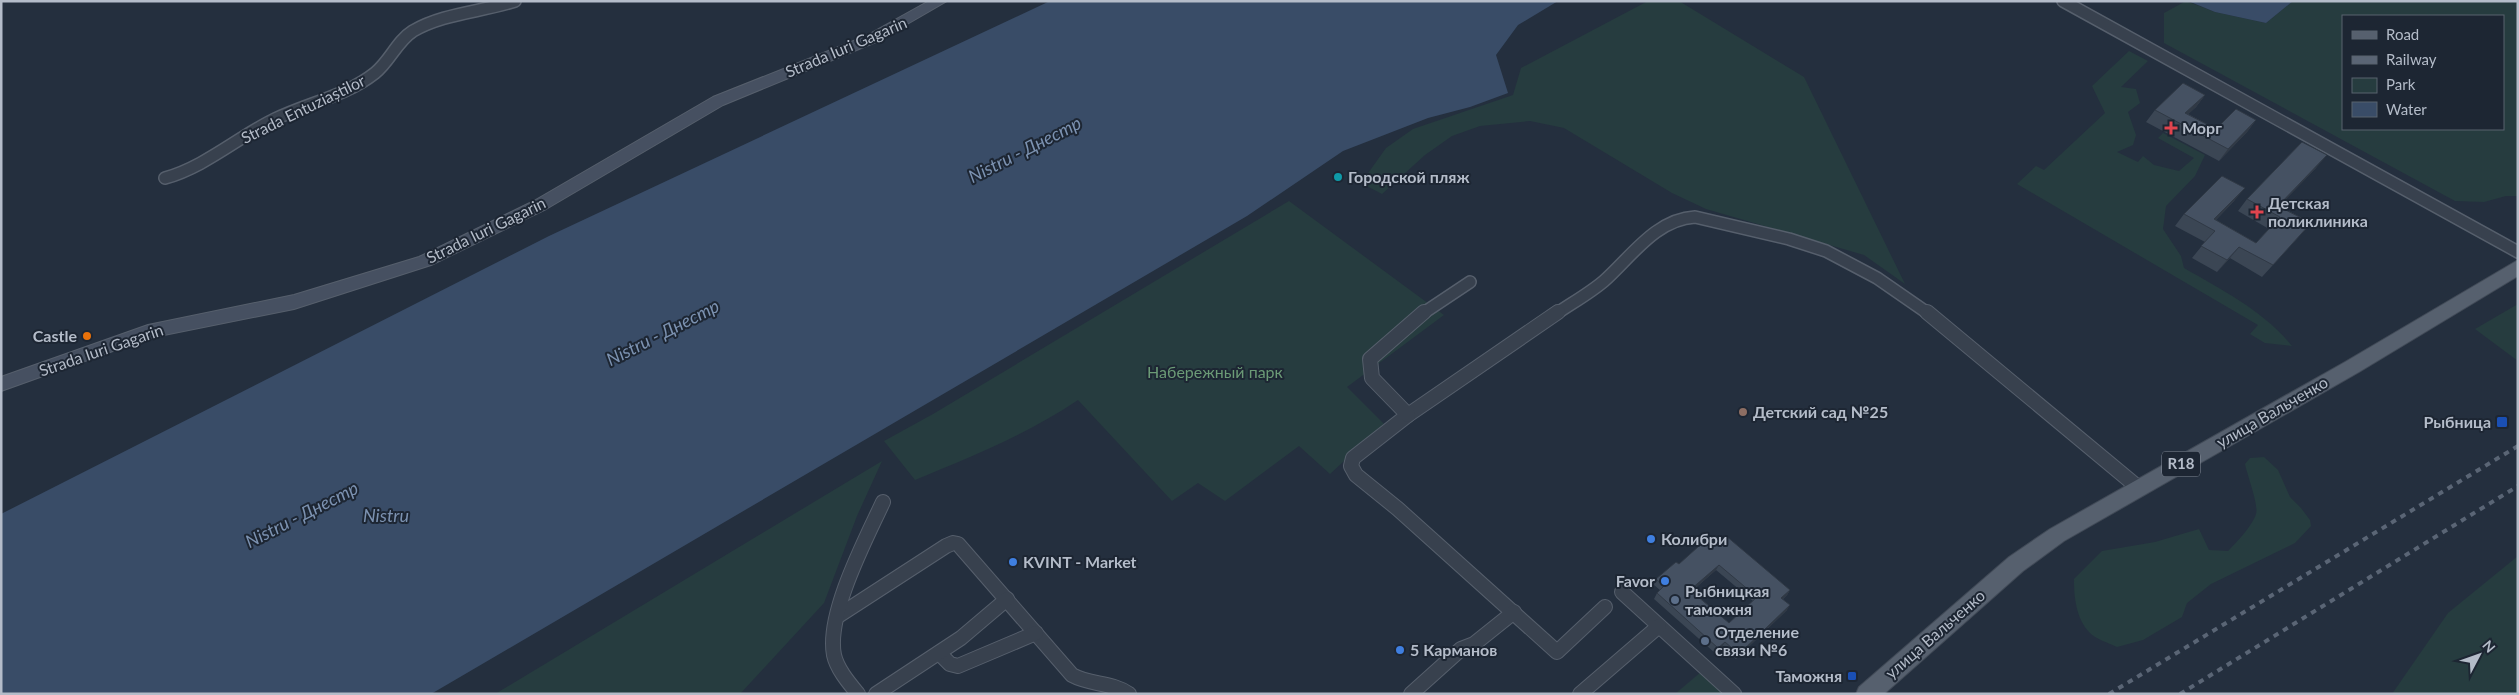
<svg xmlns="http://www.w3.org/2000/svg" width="2519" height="695" font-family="Lato,sans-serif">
  <rect width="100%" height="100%" fill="#242f3e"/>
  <g fill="#263c3f" fill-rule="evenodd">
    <polygon points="1648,1 1679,1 1804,77 1905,284 1864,255 1706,209 1672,193 1564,128 1530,121 1480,126 1452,136 1425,155 1382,194 1361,183 1386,148 1413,129 1513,95 1521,68"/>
    <path d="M2186,1L2215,12L2266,23L2293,1H2518V196H2506L2484,202L2455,201L2164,43V13ZM2343,16H2503V129H2343Z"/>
    <path d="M2129,51L2148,61L2121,87L2136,89L2140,103L2128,112L2136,135L2133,145L2117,152L2138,162L2143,156L2154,165L2179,171L2194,158L2158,138L2163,133L2205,155L2195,176L2166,206L2163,229L2181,256L2184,268C2222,290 2264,311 2292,346L2265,343L2250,334L2258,325L2017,184L2036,166L2044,170L2105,113L2092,86Z"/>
    <path d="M1289,201L1444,315L1347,387L1384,424L1330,474L1299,446L1225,501L1198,483L1172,501L1078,400C1028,434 970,457 915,480L884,441L933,414Z"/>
    <polygon points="2518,304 2518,361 2475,329"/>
    <path d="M2264,457L2278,470L2290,497L2301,508L2310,520L2311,526L2295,543L2211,584L2187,603L2182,617L2143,640L2117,647C2109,643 2095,639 2089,632C2076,618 2074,597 2074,579L2102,551L2155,542L2199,529L2209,550L2228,551C2236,543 2253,525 2256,514C2259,505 2247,475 2245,464L2250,458Z"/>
    <polygon points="882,461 857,516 824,603 740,694 495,694"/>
    <polygon points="2518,556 2518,694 2392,694 2448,613"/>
    <polygon points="1701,672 1724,694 1675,694"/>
  </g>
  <g fill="#394c67">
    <polygon points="1050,1 1558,1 1518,25 1496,55 1508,93 1470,107 1428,118 1343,151 1247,216 431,694 1,694 1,514 549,236"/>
    <polygon points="2188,1 2293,1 2266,23 2215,12"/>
  </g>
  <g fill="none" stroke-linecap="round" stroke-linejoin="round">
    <g stroke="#565f6c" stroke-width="14">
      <g id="minor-far1">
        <polyline points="2063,1 2518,252"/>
        <path d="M165,178C205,167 238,137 275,119C308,103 346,96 375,73C390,61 397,41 413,31C444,13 482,12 515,1"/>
        <polyline points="1422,314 1470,282"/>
        <path d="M1556,314C1572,303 1590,293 1604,281C1631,257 1656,219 1695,217L1789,239L1826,251L1877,278L1929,314"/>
      </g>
    </g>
    <g stroke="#565f6c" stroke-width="16">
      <g id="minor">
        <polyline points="1558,312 1408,415 1353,458 1351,466 1356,475 1398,509 1557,652 1605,607"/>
        <polyline points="1927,312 2140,489"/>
        <polyline points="1408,415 1372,378 1370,359 1424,312"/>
        <polyline points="1622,592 1734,694"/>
        <path d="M838,616L946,546L953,543L958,544L1072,675C1090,685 1112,682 1129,694"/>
        <polyline points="939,653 950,664 958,666 1036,633"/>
        <path d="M858,694C849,683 837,669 834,655C826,614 866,539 883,502"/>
        <polyline points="876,694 961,638 1007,599"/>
        <polyline points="1411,694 1461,649 1474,644 1514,612"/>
        <polyline points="1580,694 1659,626"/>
      </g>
    </g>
    <g stroke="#565f6c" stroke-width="2">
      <polygon id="secondary" points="929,1 947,1 876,42 723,105 546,209 431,265 294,309 149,338 1,391 1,377 148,325 294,295 419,257 534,201 713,97 866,36"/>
    </g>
    <g stroke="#414a57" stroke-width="2">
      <polygon id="primary" points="2518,260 2518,276 2359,372 2064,541 2023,571 1884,694 1856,694 1859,687 2009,557 2050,529 2345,362"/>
    </g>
    <use href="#minor-far1" stroke="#38414e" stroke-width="11"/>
    <use href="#minor" stroke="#38414e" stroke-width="14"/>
    <use href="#secondary" fill="#465061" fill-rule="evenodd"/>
    <use href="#primary" fill="#56606e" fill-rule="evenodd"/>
    <g stroke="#5a6575" stroke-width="4" stroke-dasharray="5.5 5.5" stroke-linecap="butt">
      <polyline points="2109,694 2518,446"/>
      <polyline points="2180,694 2518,486"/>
    </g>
  </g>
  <g fill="#3b4654" fill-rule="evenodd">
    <polygon points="2205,95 2196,107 2188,114 2216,129 2256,120 2247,132 2219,161 2146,122 2155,110"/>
    <polygon points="2317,167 2279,206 2311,223 2262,277 2230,258 2217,272 2192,258 2205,242 2175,226 2184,214 2235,200 2216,220 2256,243 2269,229 2238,211 2247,199"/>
    <path d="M1716,543L1790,590L1787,595L1783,599L1787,610L1736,659L1722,647L1715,653L1654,599L1657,593L1660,590L1654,585L1656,579L1679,564ZM1716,570L1753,601L1729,623L1692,591Z"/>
  </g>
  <g fill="#303945">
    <polygon points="2205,95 2196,107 2179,123 2185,113"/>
    <polygon points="2256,120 2247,132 2219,161 2228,149"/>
    <polygon points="2327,155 2317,167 2273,213 2278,206"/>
    <polygon points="2245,188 2235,200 2209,227 2214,219"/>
    <polygon points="2239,247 2230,258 2217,272 2227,260"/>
    <polygon points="1719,565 1716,570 1687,595 1690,590"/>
    <polygon points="1790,590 1787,595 1778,603 1781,598"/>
    <polygon points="1790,605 1787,610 1736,659 1739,654"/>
    <polygon points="1725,642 1722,647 1715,653 1718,648"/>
  </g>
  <g fill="#455162" stroke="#303945" fill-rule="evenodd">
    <polygon points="2183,83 2205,95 2185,113 2216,129 2236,109 2256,120 2228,149 2155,110"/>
    <polygon points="2302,142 2327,155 2278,206 2311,223 2273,265 2239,247 2227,260 2201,246 2215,231 2184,214 2222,176 2245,188 2214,219 2256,243 2280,217 2247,199"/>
    <path d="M1725,535L1790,590L1781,598L1790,605L1739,654L1725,642L1718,648L1657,593L1664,586L1656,579L1676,562L1679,564L1709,537L1716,543ZM1719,565L1757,597L1729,623L1690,590Z"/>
  </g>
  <g fill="#e0444e" stroke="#1d2633" stroke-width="2">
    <path d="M2168.5 120.5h5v5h5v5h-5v5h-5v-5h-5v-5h5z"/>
    <path d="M2254.5 204.5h5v5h5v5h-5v5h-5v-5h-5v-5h5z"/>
  </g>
  <circle fill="#0f9aa8" stroke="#1d2633" stroke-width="2" cx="1338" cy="177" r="5"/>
  <circle fill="#e8710a" stroke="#1d2633" stroke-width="2" cx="87" cy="336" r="5"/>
  <circle fill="#8d6e63" stroke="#1d2633" stroke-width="2" cx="1743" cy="412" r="5"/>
  <g fill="#1a4fb4" stroke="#1d2633" stroke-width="2">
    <rect x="2496" y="416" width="12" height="12" rx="2.5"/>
    <rect x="1847" y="671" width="10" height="10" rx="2.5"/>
  </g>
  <g fill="#3f7fe0" stroke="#1d2633" stroke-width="2">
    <circle cx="1651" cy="539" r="5"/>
    <circle cx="1013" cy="562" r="5"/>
    <circle cx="1665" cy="581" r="5"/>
    <circle cx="1400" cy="650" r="5"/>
  </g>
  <g fill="#5c6f8a" stroke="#1d2633" stroke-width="2">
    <circle cx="1675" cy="600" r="5"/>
    <circle cx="1705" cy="641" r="5"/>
  </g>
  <g text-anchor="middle" stroke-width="4" stroke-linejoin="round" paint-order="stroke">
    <rect fill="#1d2633" stroke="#878f9c" stroke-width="1" x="2162" y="451.5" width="38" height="25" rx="4"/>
    <g font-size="15" font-weight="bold" fill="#b4bcc9">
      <text x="2181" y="469">R18</text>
    </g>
    <g font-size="16" fill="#b4bcc9" stroke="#1d2633">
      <text transform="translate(846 47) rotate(-23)" y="6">Strada Iuri Gagarin</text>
      <text transform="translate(303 109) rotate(-26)" y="6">Strada Entuziaștilor</text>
      <text transform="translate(486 230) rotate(-26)" y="6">Strada Iuri Gagarin</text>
      <text transform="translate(101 350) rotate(-19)" y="6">Strada Iuri Gagarin</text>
      <text transform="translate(2272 412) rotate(-30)" y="6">улица Вальченко</text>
      <text transform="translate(1935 634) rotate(-41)" y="6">улица Вальченко</text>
    </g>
    <g font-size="16" font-weight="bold" fill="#b4bcc9" stroke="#1d2633" text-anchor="start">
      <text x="2182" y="134">Морг</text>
      <text x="1348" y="183">Городской пляж</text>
      <text x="2268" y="209">Детская<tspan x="2268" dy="18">поликлиника</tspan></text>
      <text x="77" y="342" text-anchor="end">Castle</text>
      <text x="1753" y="418">Детский сад №25</text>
      <text x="2491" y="428" text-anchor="end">Рыбница</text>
      <text x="1661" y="545">Колибри</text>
      <text x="1023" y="568">KVINT - Market</text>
      <text x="1655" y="587" text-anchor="end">Favor</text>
      <text x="1685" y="597">Рыбницкая<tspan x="1685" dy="18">таможня</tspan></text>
      <text x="1715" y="638">Отделение<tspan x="1715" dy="18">связи №6</tspan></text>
      <text x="1410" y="656">5 Карманов</text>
      <text x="1842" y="682" text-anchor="end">Таможня</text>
    </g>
    <g font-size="16" fill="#6b9a76" stroke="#1d2633">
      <text x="1215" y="378">Набережный парк</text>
    </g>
    <g font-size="18" font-style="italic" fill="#7c92b1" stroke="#1d2633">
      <text transform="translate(1025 150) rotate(-27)" y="6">Nistru - Днестр</text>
      <text transform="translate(663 333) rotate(-27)" y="6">Nistru - Днестр</text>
      <text transform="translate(302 515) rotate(-27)" y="6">Nistru - Днестр</text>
      <text x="386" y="522">Nistru</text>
    </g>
  </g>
  <rect width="2519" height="695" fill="none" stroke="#b4bcc9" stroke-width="5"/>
  <rect x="2342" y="15" width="162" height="115" fill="#1d2633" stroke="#59626f"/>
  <rect x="2352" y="31" width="25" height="8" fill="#56606e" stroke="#59626f"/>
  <text x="2386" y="40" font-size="15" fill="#b4bcc9">Road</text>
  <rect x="2352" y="56" width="25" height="8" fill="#5a6575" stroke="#59626f"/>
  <text x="2386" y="65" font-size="15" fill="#b4bcc9">Railway</text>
  <rect x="2352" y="78" width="25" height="15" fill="#263c3f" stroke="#59626f"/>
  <text x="2386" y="90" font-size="15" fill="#b4bcc9">Park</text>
  <rect x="2352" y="102" width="25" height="15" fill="#394c67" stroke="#59626f"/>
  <text x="2386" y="115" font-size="15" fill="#b4bcc9">Water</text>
  <g transform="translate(2479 655) rotate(49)" stroke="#1d2633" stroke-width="4" paint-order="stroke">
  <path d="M0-4L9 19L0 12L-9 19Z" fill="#b4bcc9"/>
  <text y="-8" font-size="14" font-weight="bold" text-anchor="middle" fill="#b4bcc9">N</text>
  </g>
</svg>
